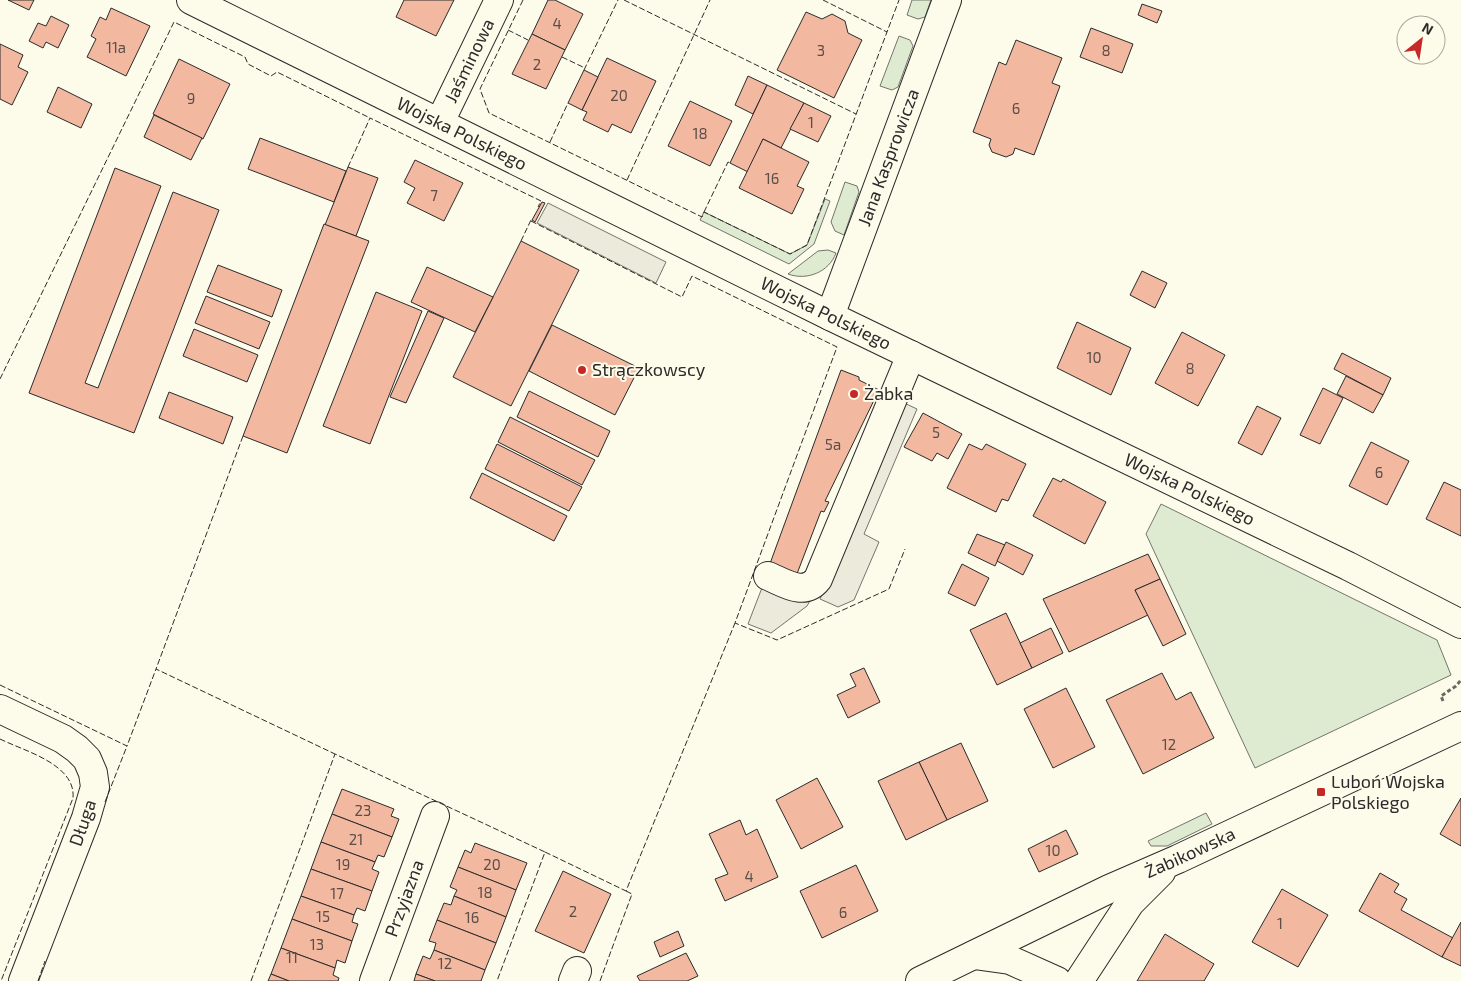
<svg xmlns="http://www.w3.org/2000/svg" width="1461" height="981" font-family="'Exo 2',sans-serif">
  <rect width="100%" height="100%" fill="#fdfbea"/>
  <g fill="#deebd1" stroke="#74746e">
    <polygon points="912,0 931,0 925,17 918,19 907,15"/>
    <polygon points="899,36 910,40 913,46 898,87 892,90 880,86"/>
    <polygon points="845,182 857,186 859,192 844,235 835,231 831,222"/>
    <polygon points="825,199 830,201 814,244 789,264 700,220 704,212 790,254 807,245"/>
    <path d="M828,250L836,253C829,272 807,281 788,274L818,251Z"/>
    <polygon points="1161,504 1437,640 1451,675 1255,768 1146,534"/>
    <polygon points="1206,813 1212,824 1167,846 1151,846 1148,841"/>
  </g>
  <g fill="#eceadb" stroke="#74746e">
    <polygon points="548,203 666,262 656,283 537,223"/>
    <polygon points="902,402 917,409 864,534 879,542 854,600 838,607 820,599"/>
    <polygon points="765,580 811,599 807,606 771,633 748,624"/>
  </g>
  <g fill="#f2b8a0" stroke="#2b2b2b">
    <polygon points="8,0 34,0 29,10"/>
    <polygon points="404,0 454,0 436,36 396,17"/>
    <polygon points="548,0 555,0 583,14 565,50 532,34"/>
    <polygon points="1142,4 1162,11 1157,23 1138,15"/>
    <polygon points="111,8 150,26 126,76 87,57 96,39 91,36 100,17 106,20"/>
    <polygon points="806,12 822,19 832,14 845,21 848,33 862,40 834,98 777,70"/>
    <polygon points="51,16 69,25 58,48 46,42 43,48 29,41 38,23 46,26"/>
    <polygon points="1091,28 1133,44 1122,73 1080,57"/>
    <polygon points="532,34 565,50 546,89 512,74"/>
    <polygon points="1016,40 1062,58 1052,83 1060,86 1034,155 1015,148 1013,154 1006,157 992,152 989,145 991,139 973,132 999,62 1006,65"/>
    <polygon points="0,44 23,55 18,67 28,72 12,105 0,99"/>
    <polygon points="607,58 656,81 631,133 612,124 608,132 583,120 587,112 582,110"/>
    <polygon points="179,59 230,84 203,139 153,114"/>
    <polygon points="584,70 598,77 582,110 568,103"/>
    <polygon points="748,76 767,85 753,114 735,105"/>
    <polygon points="767,85 804,103 781,148 763,139 748,172 730,163"/>
    <polygon points="58,87 92,104 81,128 47,112"/>
    <polygon points="690,101 732,121 710,166 668,146"/>
    <polygon points="804,103 831,116 818,142 790,129"/>
    <polygon points="154,115 202,138 191,160 144,137"/>
    <polygon points="260,138 346,171 334,202 248,169"/>
    <polygon points="763,139 809,162 797,186 804,189 792,214 739,188"/>
    <polygon points="415,160 463,183 444,221 407,203 415,188 404,182"/>
    <polygon points="348,167 378,178 356,236 325,225"/>
    <polygon points="115,168 161,186 85,383 98,388 173,192 219,210 134,433 29,393"/>
    <polygon points="542,202 545,203 535,222 532,220"/>
    <polygon points="324,224 369,241 287,453 243,436"/>
    <polygon points="521,241 579,270 511,406 453,377"/>
    <polygon points="218,265 282,290 272,317 207,292"/>
    <polygon points="427,267 493,297 475,332 411,302"/>
    <polygon points="1142,271 1167,283 1155,308 1130,295"/>
    <polygon points="376,292 422,311 370,444 323,426"/>
    <polygon points="206,296 270,322 259,349 195,323"/>
    <polygon points="428,311 444,318 406,403 390,397"/>
    <polygon points="1077,322 1131,348 1111,395 1057,368"/>
    <polygon points="552,325 639,368 615,415 529,371"/>
    <polygon points="194,329 258,355 247,382 183,356"/>
    <polygon points="1182,332 1225,355 1198,406 1155,383"/>
    <polygon points="1342,353 1391,378 1383,395 1334,369"/>
    <polygon points="841,370 859,377 859,380 879,390 825,501 829,502 824,512 821,511 795,579 768,569"/>
    <polygon points="1346,376 1383,395 1373,413 1337,394"/>
    <polygon points="1323,388 1343,398 1320,444 1300,435"/>
    <polygon points="529,391 610,431 598,457 517,417"/>
    <polygon points="169,392 233,417 223,444 159,418"/>
    <polygon points="1257,406 1281,418 1262,455 1238,443"/>
    <polygon points="923,413 962,434 948,459 937,453 932,461 904,447"/>
    <polygon points="510,417 595,460 582,485 498,442"/>
    <polygon points="1371,442 1409,461 1387,505 1349,486"/>
    <polygon points="497,444 582,487 569,511 485,469"/>
    <polygon points="969,444 982,450 986,444 1026,464 1008,501 1002,499 996,512 947,488"/>
    <polygon points="482,473 567,516 554,541 470,498"/>
    <polygon points="1053,478 1061,482 1063,479 1106,502 1085,544 1033,516"/>
    <polygon points="1444,482 1461,490 1461,536 1426,519"/>
    <polygon points="977,534 1005,545 995,566 968,553"/>
    <polygon points="1006,542 1033,555 1023,575 997,561"/>
    <polygon points="1148,554 1160,579 1135,590 1148,615 1069,652 1043,599"/>
    <polygon points="962,564 989,578 975,606 948,593"/>
    <polygon points="1160,579 1186,634 1163,646 1135,590"/>
    <polygon points="1006,613 1032,668 997,685 970,630"/>
    <polygon points="1051,628 1063,653 1032,668 1020,643"/>
    <polygon points="864,668 880,702 848,718 837,695 856,686 850,674"/>
    <polygon points="1162,673 1176,700 1191,692 1214,738 1143,774 1106,700"/>
    <polygon points="1066,688 1095,747 1053,768 1024,709"/>
    <polygon points="961,743 988,801 947,820 919,762"/>
    <polygon points="919,762 947,820 906,840 878,781"/>
    <polygon points="817,778 843,827 801,849 776,800"/>
    <polygon points="342,789 394,809 391,816 399,819 392,837 332,814"/>
    <polygon points="1461,798 1461,846 1440,834"/>
    <polygon points="332,814 392,837 384,857 378,855 375,862 321,842"/>
    <polygon points="740,820 746,835 757,829 778,877 725,901 715,879 728,874 709,834"/>
    <polygon points="1066,830 1078,854 1039,872 1028,849"/>
    <polygon points="321,842 375,862 372,869 379,872 372,891 311,869"/>
    <polygon points="475,843 527,863 516,890 458,867 465,850 471,853"/>
    <polygon points="856,865 878,911 822,938 800,891"/>
    <polygon points="458,867 516,890 506,917 454,896 457,890 450,887"/>
    <polygon points="311,869 372,891 365,911 357,908 354,915 301,896"/>
    <polygon points="563,871 611,894 584,953 535,931"/>
    <polygon points="1380,873 1399,884 1394,892 1407,899 1401,910 1453,938 1442,957 1359,911"/>
    <polygon points="1282,889 1328,915 1298,967 1252,942"/>
    <polygon points="301,896 354,915 352,922 358,924 352,941 292,919"/>
    <polygon points="454,896 506,917 496,943 437,920 444,903 451,905"/>
    <polygon points="292,919 352,941 345,963 337,960 335,968 281,948"/>
    <polygon points="437,920 496,943 485,970 434,950 436,943 429,941"/>
    <polygon points="1461,922 1461,966 1442,957"/>
    <polygon points="678,931 684,946 660,957 654,942"/>
    <polygon points="1165,934 1214,964 1204,981 1137,981"/>
    <polygon points="281,948 335,968 333,975 339,978 338,981 289,981 271,974"/>
    <polygon points="434,950 485,970 481,981 435,981 416,974 423,956 430,959"/>
    <polygon points="686,953 698,976 687,981 640,981 637,976"/>
    <polygon points="271,974 289,981 268,981"/>
    <polygon points="416,974 435,981 414,981"/>
  </g>
  <g fill="none" stroke-linecap="round" stroke-linejoin="round">
    <g stroke="#2b2b2b" stroke-width="30">
      <g id="minor">
        <path id="s1" d="M191,0L830,316L1348,566L1461,624"/>
        <path id="s2" d="M440,122L499,0"/>
        <path id="s3" d="M830,316L947,0"/>
        <path d="M768,576C785,583 804,597 818,579L911,355"/>
        <polyline points="0,709 63,739 77,749 87,759 93,773 95,787 86,818 23,981"/>
        <polyline points="974,955 1010,960 1057,981"/>
        <path id="s4" d="M374,981L435,816"/>
        <polyline points="573,981 577,971"/>
        <path id="s5" d="M920,981L1109,889L1178,859L1461,726"/>
        <polyline points="1079,981 1130,903 1161,872"/>
      </g>
    </g>
    <polyline stroke="#6a6964" stroke-width="3" stroke-dasharray="4 2.5" stroke-linecap="butt" points="1443,701 1441,696 1456,686 1461,680"/>
    <use href="#minor" stroke="#fdfbea" stroke-width="28"/>
    <g stroke="#2b2b2b" stroke-width="1" stroke-dasharray="6 2.5" stroke-linecap="butt">
      <polyline points="523,0 480,89 489,113 702,217 704,212 790,254 807,245 899,0"/>
      <polyline points="624,0 856,114"/>
      <polyline points="823,0 887,32"/>
      <polyline points="508,30 528,40"/>
      <polyline points="562,57 585,68"/>
      <polyline points="584,70 618,0"/>
      <polyline points="550,142 568,103"/>
      <polyline points="348,167 370,118 541,201 538,207"/>
      <polyline points="627,180 710,0"/>
      <polyline points="704,212 728,162 730,163"/>
      <polyline points="531,221 682,297 692,276 837,347 735,623 777,640 889,589 905,549"/>
      <polyline points="521,241 531,220"/>
      <polyline points="0,379 174,22 245,57 248,64 271,76 277,72 370,118"/>
      <polyline points="243,436 156,669 335,754"/>
      <polyline points="0,685 127,746 156,669"/>
      <path d="M0,739C24,751 76,764 73,798L1,981"/>
      <polyline points="105,802 127,746"/>
      <polyline points="545,852 626,891 735,623"/>
      <polyline points="38,981 45,961"/>
      <polyline points="251,981 335,754 545,852 497,981"/>
      <polyline points="600,981 632,894 626,891"/>
    </g>
  </g>
  <g fill="#c62828" stroke="#fdfbea" stroke-width="2">
    <circle cx="582" cy="370" r="5"/>
    <circle cx="854" cy="394" r="5"/>
    <rect x="1316" y="787" width="10" height="10" rx="2.5"/>
  </g>
  <g text-anchor="middle" stroke-width="4" stroke-linejoin="round" paint-order="stroke">
    <g font-size="15" fill="#5d4e48">
      <text x="557" y="29">4</text>
      <text x="116" y="53">11a</text>
      <text x="821" y="56">3</text>
      <text x="1106" y="56">8</text>
      <text x="537" y="70">2</text>
      <text x="619" y="101">20</text>
      <text x="191" y="104">9</text>
      <text x="1016" y="114">6</text>
      <text x="811" y="128">1</text>
      <text x="700" y="139">18</text>
      <text x="772" y="184">16</text>
      <text x="434" y="201">7</text>
      <text x="1094" y="363">10</text>
      <text x="1190" y="374">8</text>
      <text x="936" y="438">5</text>
      <text x="833" y="450">5a</text>
      <text x="1379" y="478">6</text>
      <text x="1169" y="750">12</text>
      <text x="363" y="816">23</text>
      <text x="356" y="845">21</text>
      <text x="1053" y="856">10</text>
      <text x="343" y="870">19</text>
      <text x="492" y="870">20</text>
      <text x="749" y="882">4</text>
      <text x="485" y="898">18</text>
      <text x="337" y="899">17</text>
      <text x="573" y="917">2</text>
      <text x="843" y="918">6</text>
      <text x="323" y="922">15</text>
      <text x="472" y="923">16</text>
      <text x="1280" y="929">1</text>
      <text x="317" y="950">13</text>
      <text x="292" y="963">11</text>
      <text x="445" y="969">12</text>
    </g>
    <g font-size="18" fill="#2b2b2b" stroke="#fdfbea">
      <text dy="6" stroke="none"><textPath href="#s2" startOffset="68">Jaśminowa</textPath></text>
      <text dy="6" stroke="none"><textPath href="#s1" startOffset="302">Wojska Polskiego</textPath></text>
      <text dy="6" stroke="none"><textPath href="#s3" startOffset="169">Jana Kasprowicza</textPath></text>
      <text dy="6" stroke="none"><textPath href="#s1" startOffset="708">Wojska Polskiego</textPath></text>
      <text dy="6" stroke="none"><textPath href="#s1" startOffset="1112">Wojska Polskiego</textPath></text>
      <text transform="translate(83 823) rotate(-71)" y="6">Długa</text>
      <text dy="6" stroke="none"><textPath href="#s5" startOffset="299">Żabikowska</textPath></text>
      <text dy="6" stroke="none"><textPath href="#s4" startOffset="88">Przyjazna</textPath></text>
    </g>
    <g font-size="18" fill="#2b2b2b" stroke="#fdfbea" text-anchor="start">
      <text x="592" y="376">Strączkowscy</text>
      <text x="864" y="400">Żabka</text>
      <text x="1331" y="788">Luboń Wojska<tspan x="1331" dy="21">Polskiego</tspan></text>
    </g>
  </g>
  <g transform="translate(1421 40) rotate(30)"><circle r="24" fill="#fdfbea" stroke="#a9a89e"/>
  <path d="M0-4L9 19L0 12L-9 19Z" fill="#c62828"/>
  <text y="-8" font-size="14" font-weight="bold" text-anchor="middle" fill="#2b2b2b">N</text>
  </g>
</svg>
